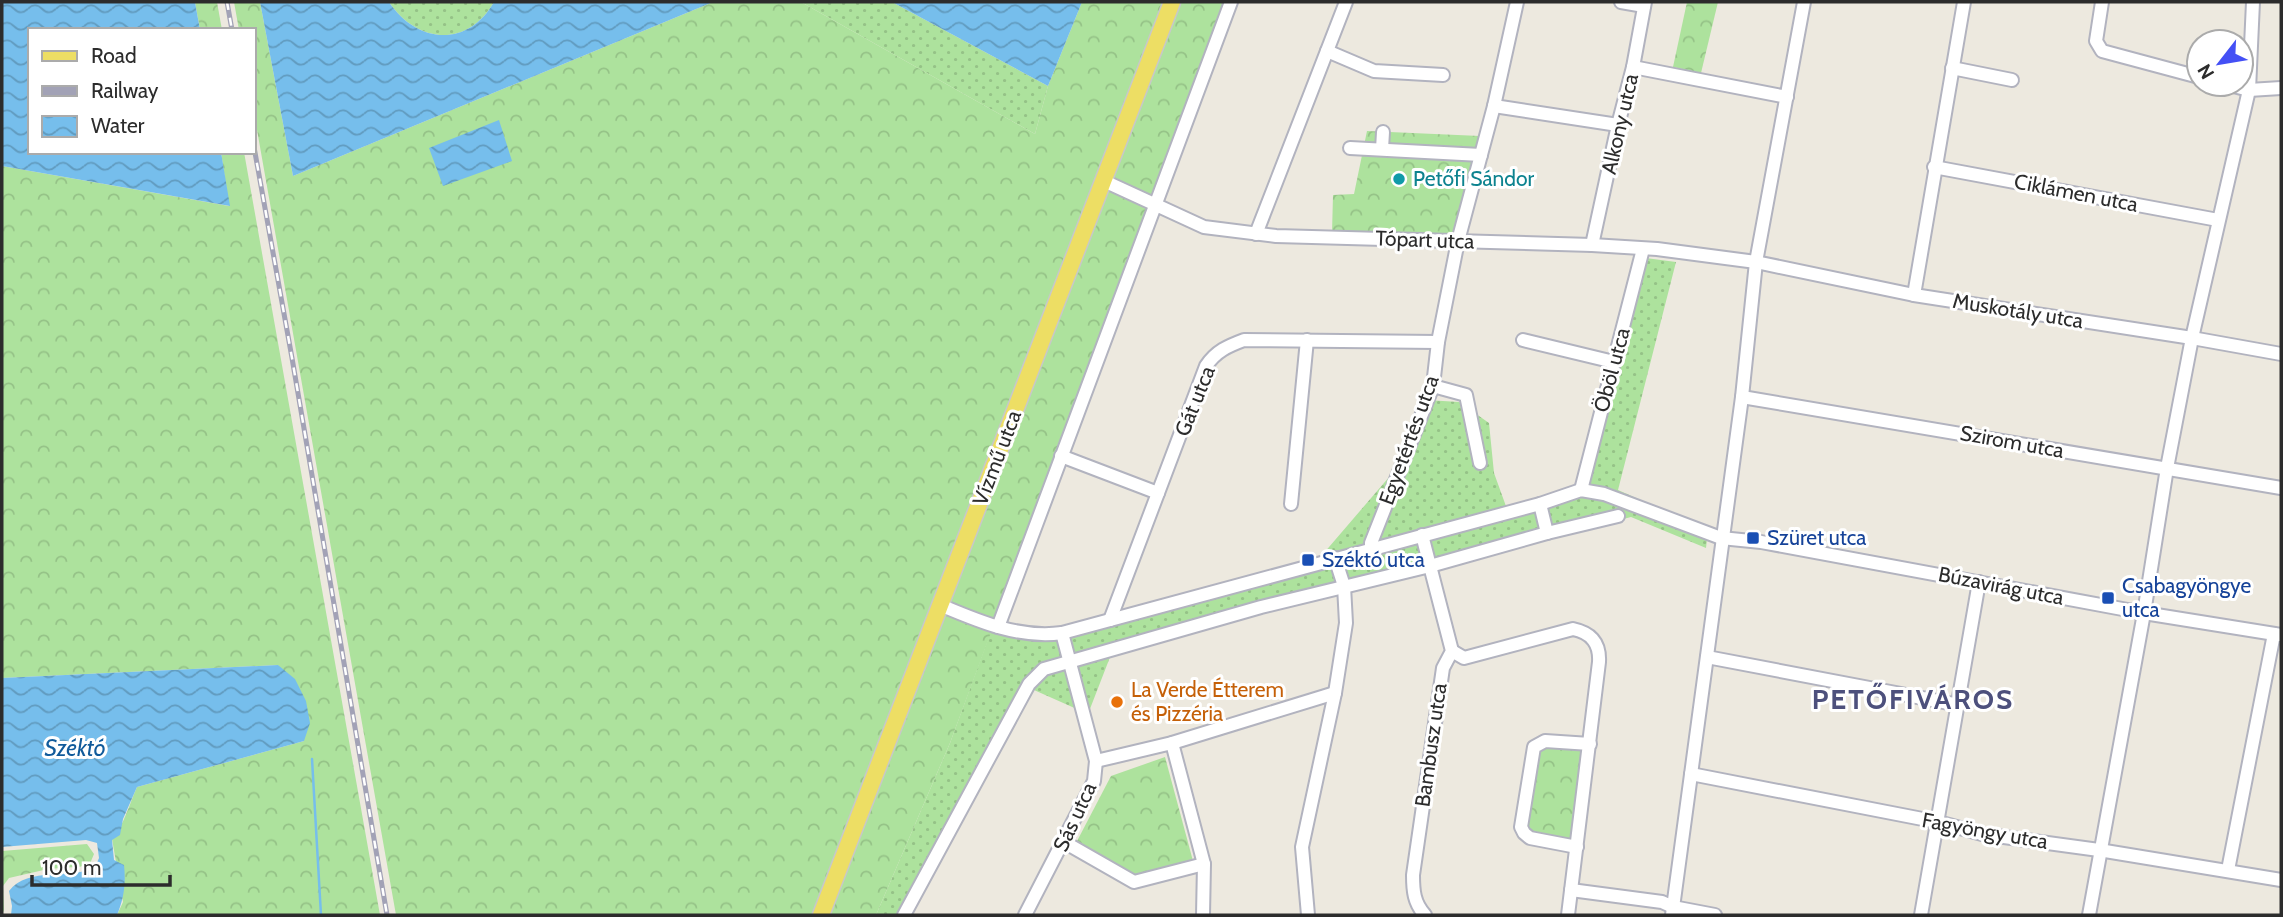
<svg xmlns="http://www.w3.org/2000/svg" width="2283" height="917" font-family="Cabin,sans-serif">
  <defs>
    <pattern id="grass-dots" width="8" height="8" patternUnits="userSpaceOnUse" patternTransform="scale(1.75)"><rect width="8" height="8" fill="#ade29d"/><path d="M2 2h.1M6 6h.1" fill="none" stroke="#95c287" stroke-width="1.8" stroke-linecap="round"/></pattern>
    <pattern id="forest-crowns" width="20" height="18" patternUnits="userSpaceOnUse" patternTransform="scale(1.75)"><rect width="20" height="18" fill="#ade29d"/><path d="M2 6a3 3 0 1 1 6 0M12 15a3 3 0 1 1 6 0" fill="none" stroke="#95c287"/></pattern>
    <pattern id="water-waves" width="16" height="10" patternUnits="userSpaceOnUse" patternTransform="scale(1.75)"><rect width="16" height="10" fill="#76beec"/><path d="M0 5q4-4 8 0t8 0" fill="none" stroke="#619bbf"/></pattern>
  </defs>
  <rect width="100%" height="100%" fill="#ede9df"/>
  <g fill="url(#grass-dots)">
    <path d="M389,2H494C468,48 417,44 389,2Z"/>
    <polygon points="801,2 892,2 1048,86 1035,134"/>
    <polygon points="1638,257 1676,262 1618,490 1708,530 1706,548 1631,517 1112,652 1088,714 1034,690 912,915 876,915 950,743 994,623 1033,630 1058,631 1317,561 1396,469 1427,400 1459,402 1489,423 1494,473 1507,509 1577,485"/>
  </g>
  <g fill="url(#forest-crowns)">
    <polygon points="195,2 217,2 222,30 200,30"/>
    <polygon points="234,2 260,2 293,176 713,2 801,2 1035,134 1048,86 1082,2 1230,2 1166,161 950,743 876,915 396,915 254,113 254,30 239,30"/>
    <polygon points="1687,2 1718,2 1701,73 1673,67"/>
    <polygon points="1367,131 1480,136 1454,236 1332,233 1333,195 1354,194"/>
    <path d="M221,152H244L380,915H117L123,902L112,839C124,825 129,805 137,787L304,741L278,665L2,678V166L229,206Z"/>
    <polygon points="1548,747 1581,749 1583,756 1574,831 1570,842 1533,836 1526,828 1536,751"/>
    <polygon points="1165,757 1193,861 1136,875 1076,843 1111,776"/>
    <polygon points="87,844 94,854 89,866 48,869 9,878 3,886 4,910 2,915 2,851"/>
  </g>
  <g fill="url(#water-waves)">
    <polygon points="2,2 195,2 200,30 30,30 30,152 221,152 230,206 2,166"/>
    <path d="M260,2H389C417,44 468,48 494,2H713L293,176Z"/>
    <polygon points="892,2 1082,2 1048,86"/>
    <polygon points="499,120 512,161 443,186 429,148"/>
    <path d="M278,665L295,679L306,701L310,723L304,741L137,787L123,819L120,835L112,840L114,860L124,865C126,883 124,899 117,915H11L12,906L9,891C28,866 72,880 95,867L99,858L97,843L86,840L2,847V678Z"/>
  </g>
  <g fill="none" stroke-linecap="round" stroke-linejoin="round">
    <polyline stroke="#76beec" stroke-width="2.5" points="312,759 321,915"/>
    <g stroke="#b2b3bf" stroke-width="16">
      <g id="minor">
        <polyline points="1621,2 1644,6"/>
        <polyline points="2102,2 2096,41 2102,51 2199,77"/>
        <polyline points="1327,51 1374,71 1443,75"/>
        <polyline points="1633,67 1787,97"/>
        <polyline points="1952,68 2012,80"/>
        <polyline points="2226,84 2249,90 2281,88"/>
        <polyline points="1494,106 1618,125"/>
        <polyline points="1350,148 1481,155"/>
        <polyline points="1382,149 1383,132"/>
        <polyline points="1934,167 2218,220"/>
        <polyline points="1104,181 1204,227 1276,236 1592,245 1657,249 1756,262 1914,295 2192,338 2281,354"/>
        <polyline points="1256,234 1346,2"/>
        <polyline points="1592,245 1618,125 1633,67 1645,2"/>
        <polyline points="1914,295 1964,2"/>
        <polyline points="1523,340 1614,362"/>
        <polyline points="1433,386 1466,395 1480,463"/>
        <polyline points="1742,397 2281,488"/>
        <polyline points="1061,456 1158,493"/>
        <polyline points="1581,490 1643,249"/>
        <polyline points="1291,504 1307,340"/>
        <polyline points="1540,504 1547,533"/>
        <path d="M1422,535L1452,651L1443,668L1413,875C1413,891 1414,903 1425,915"/>
        <polyline points="1371,549 1371,543 1433,386 1438,342 1458,241 1494,106 1517,2"/>
        <path d="M940,605C978,621 1019,639 1062,633L1540,504L1581,490L1604,494L1721,538L1761,542L2144,613L2281,635"/>
        <path d="M1110,620L1206,366C1216,351 1228,346 1244,340L1438,342"/>
        <polyline points="998,627 1231,2"/>
        <path d="M1452,651L1464,658L1573,629C1592,633 1600,644 1599,662L1568,915"/>
        <polyline points="1707,657 1959,705"/>
        <polyline points="1172,743 1204,864 1203,915"/>
        <polyline points="1096,761 1172,743 1335,693"/>
        <polyline points="1691,774 1938,822 1982,834 2099,850 2281,880"/>
        <polyline points="1064,842 1134,882 1204,864"/>
        <polyline points="1577,847 1530,838 1524,833 1521,827 1534,747 1545,741 1590,744"/>
        <polyline points="2228,870 2274,634"/>
        <polyline points="1571,890 1662,902 1673,907 1715,915"/>
        <polyline points="904,915 1029,684 1044,669 1261,607 1430,566 1547,533 1618,516"/>
        <polyline points="1025,915 1094,781 1096,761 1062,633"/>
        <polyline points="1308,915 1302,847 1335,693 1346,623 1344,586 1335,558"/>
        <polyline points="1672,915 1742,397 1756,262 1804,2"/>
        <polyline points="1921,915 1979,582"/>
        <polyline points="2089,915 2144,613 2167,468 2192,338 2249,90 2253,2"/>
      </g>
    </g>
    <g stroke="#c8c8c8" stroke-width="19">
      <polyline id="major" points="821,915 1172,2"/>
    </g>
    <use href="#minor" stroke="#fff" stroke-width="12"/>
    <use href="#major" stroke="#edde64" stroke-width="16"/>
    <g stroke="#a2a2b6" stroke-width="5">
      <g id="rail">
        <polyline points="227,2 232,30"/>
        <polyline points="254,147 292,358 387,915"/>
      </g>
    </g>
    <use href="#rail" stroke="#fff" stroke-width="2.5" stroke-dasharray="8" stroke-linecap="butt"/>
  </g>
  <circle fill="#0f9aa8" stroke="#fff" stroke-width="2.5" cx="1399" cy="179" r="7"/>
  <g fill="#1a4fb4" stroke="#fff" stroke-width="2.5">
    <rect x="1746" y="531" width="14" height="14" rx="3.5"/>
    <rect x="1301" y="553" width="14" height="14" rx="3.5"/>
    <rect x="2101" y="591" width="14" height="14" rx="3.5"/>
  </g>
  <circle fill="#e8710a" stroke="#fff" stroke-width="2.5" cx="1117" cy="702" r="7"/>
  <g text-anchor="middle" stroke-width="6" stroke-linejoin="round" paint-order="stroke">
    <g font-size="21" fill="#2c2c2c" stroke="#fff">
      <text transform="translate(1620 124) rotate(-77)" y="7">Alkony utca</text>
      <text transform="translate(2076 193) rotate(11)" y="7">Ciklámen utca</text>
      <text transform="translate(1425 240) rotate(2)" y="7">Tópart utca</text>
      <text transform="translate(2018 311) rotate(9)" y="7">Muskotály utca</text>
      <text transform="translate(1612 370) rotate(-75)" y="7">Öböl utca</text>
      <text transform="translate(1195 401) rotate(-68)" y="7">Gát utca</text>
      <text transform="translate(1409 440) rotate(-70)" y="7">Egyetértés utca</text>
      <text transform="translate(2012 442) rotate(10)" y="7">Szirom utca</text>
      <text transform="translate(997 458) rotate(-69)" y="7">Vízmű utca</text>
      <text transform="translate(2001 586) rotate(11)" y="7">Búzavirág utca</text>
      <text transform="translate(1431 745) rotate(-82)" y="7">Bambusz utca</text>
      <text transform="translate(1075 817) rotate(-65)" y="7">Sás utca</text>
      <text transform="translate(1985 831) rotate(10)" y="7">Fagyöngy utca</text>
    </g>
    <g font-size="21" fill="#0d838f" stroke="#fff" text-anchor="start">
      <text x="1413" y="186">Petőfi Sándor</text>
    </g>
    <g font-size="21" fill="#164399" stroke="#fff" text-anchor="start">
      <text x="1767" y="545">Szüret utca</text>
      <text x="1322" y="567">Széktó utca</text>
      <text x="2122" y="593">Csabagyöngye<tspan x="2122" dy="24">utca</tspan></text>
    </g>
    <g font-size="21" fill="#c56008" stroke="#fff" text-anchor="start">
      <text x="1131" y="697">La Verde Étterem<tspan x="1131" dy="24">és Pizzéria</tspan></text>
    </g>
    <g font-size="23" font-style="italic" fill="#115b9b" stroke="#fff">
      <text x="75" y="756">Széktó</text>
    </g>
    <g font-size="28" font-weight="bold" letter-spacing="2" fill="#4d507c" stroke="#fff">
      <text x="1913" y="709">PETŐFIVÁROS</text>
    </g>
  </g>
  <rect width="2283" height="917" fill="none" stroke="#2c2c2c" stroke-width="7"/>
  <rect x="28" y="28" width="228" height="126" fill="#ffffff" stroke="#ababab" stroke-width="2"/>
  <rect x="42" y="51" width="35" height="10" fill="#edde64" stroke="#ababab" stroke-width="2"/>
  <text x="91" y="63" font-size="21" fill="#2c2c2c">Road</text>
  <rect x="42" y="86" width="35" height="10" fill="#a2a2b6" stroke="#ababab" stroke-width="2"/>
  <text x="91" y="98" font-size="21" fill="#2c2c2c">Railway</text>
  <rect x="42" y="116" width="35" height="21" fill="url(#water-waves)" stroke="#ababab" stroke-width="2"/>
  <text x="91" y="133" font-size="21" fill="#2c2c2c">Water</text>
  <g transform="translate(2220 63) rotate(239)"><circle r="33" fill="#ffffff" stroke="#ababab" stroke-width="2"/>
  <path d="M0-5L12 26L0 18L-12 26Z" fill="#4450f5"/>
  <text y="-10" font-size="19" font-weight="bold" text-anchor="middle" fill="#2c2c2c">N</text>
  </g>
  <path d="M32 875v10h138v-10" fill="none" stroke="#2c2c2c" stroke-width="3.5"/>
  <text x="42" y="875" font-size="21" fill="#2c2c2c" stroke="#ffffff" stroke-width="5" paint-order="stroke">100 m</text>
</svg>
